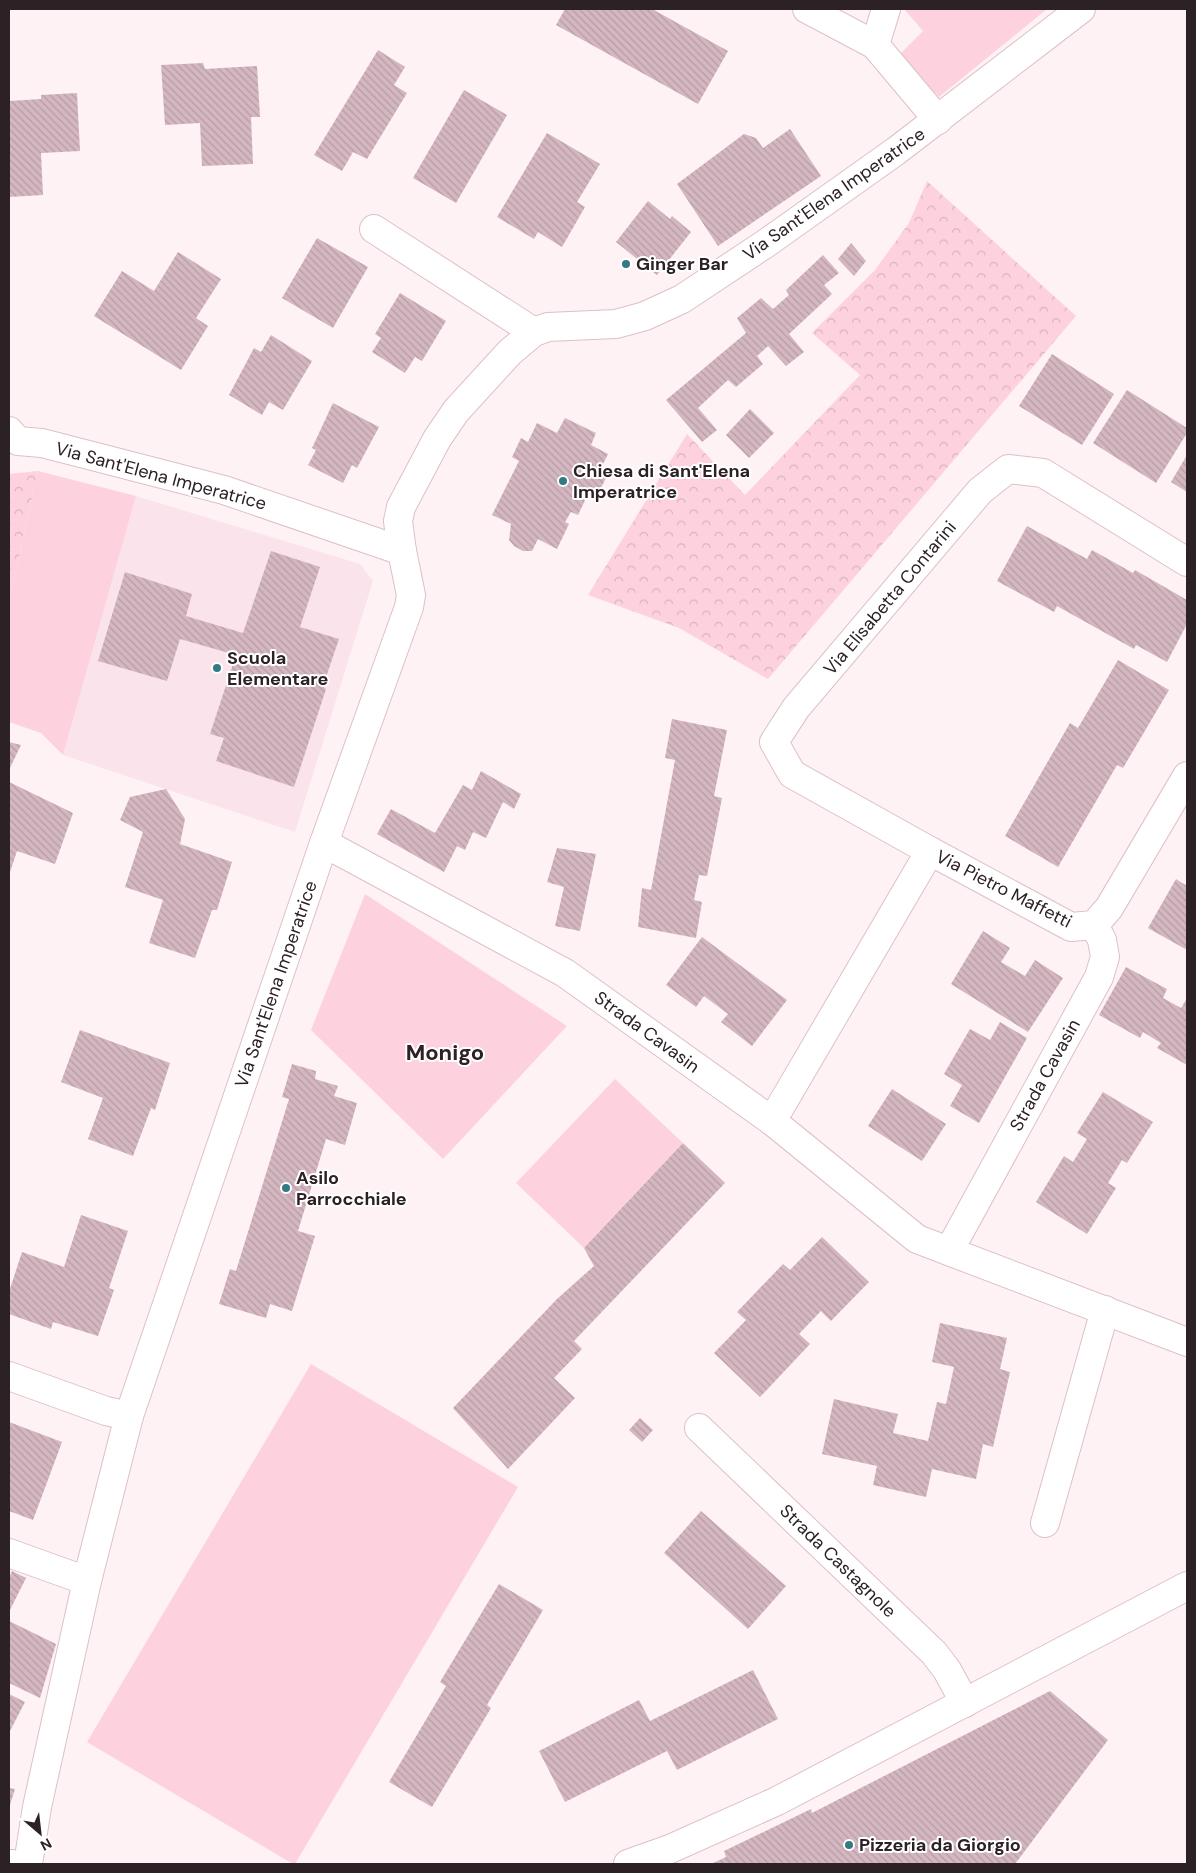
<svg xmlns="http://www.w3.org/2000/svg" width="1196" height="1873" font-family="'DM Sans',sans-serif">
  <defs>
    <pattern id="park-crowns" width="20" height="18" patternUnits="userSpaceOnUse" patternTransform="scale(1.25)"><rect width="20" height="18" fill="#fed1df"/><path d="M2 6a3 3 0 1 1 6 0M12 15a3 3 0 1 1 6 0" fill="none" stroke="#dab3bf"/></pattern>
    <pattern id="building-back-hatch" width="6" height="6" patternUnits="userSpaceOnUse" patternTransform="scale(1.25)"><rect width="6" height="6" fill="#d4b7c0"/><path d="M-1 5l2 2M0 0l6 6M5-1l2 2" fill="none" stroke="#b69da5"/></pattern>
  </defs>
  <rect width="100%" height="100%" fill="#fef2f5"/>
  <polygon fill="#fae3ea" points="136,496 360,564 373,581 295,832 63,755"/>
  <g fill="#fed1df">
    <polygon points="904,9 1047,9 939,97 899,55 923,31"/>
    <polygon points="38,471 136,496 63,755 41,733 9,722 9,602"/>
    <polygon points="365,894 567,1026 443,1159 311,1030"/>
    <polygon points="615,1079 683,1143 584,1248 516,1183"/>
    <polygon points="311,1364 518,1487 295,1864 293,1864 87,1742"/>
  </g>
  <g fill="url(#park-crowns)">
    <polygon points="927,181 1076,316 768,679 679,628 588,595 687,434 745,495 860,375 812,333 875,270 909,223"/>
    <polygon points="38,471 9,602 9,474"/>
  </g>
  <g fill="url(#building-back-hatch)">
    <polygon points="565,9 652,9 728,51 698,104 556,25"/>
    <polygon points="378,50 405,67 394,85 407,93 367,159 353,152 342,171 314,155"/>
    <polygon points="203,63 205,69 257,66 260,117 251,117 253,164 202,166 200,123 165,125 161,65"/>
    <polygon points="464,90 507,115 456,203 413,178"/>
    <polygon points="77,93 80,151 41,153 43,195 9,197 9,101 41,99 41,95"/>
    <polygon points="790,129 821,176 718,246 677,184 744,134 756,138 763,148"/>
    <polygon points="547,133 600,164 577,202 585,207 562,247 538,232 534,239 497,217"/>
    <polygon points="648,201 670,219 672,216 691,232 657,275 616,242"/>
    <polygon points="317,238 368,267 333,328 282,298"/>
    <polygon points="851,243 866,261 854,276 838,259"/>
    <polygon points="178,252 221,279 196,318 208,326 181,370 94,316 122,271 154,291"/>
    <polygon points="823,255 839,273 824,285 832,294 789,334 804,352 786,366 768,346 757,356 763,364 736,387 728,380 698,408 717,430 702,442 666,400 746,333 737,318 761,298 773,309 789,295 786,290"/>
    <polygon points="400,293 446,321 422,361 415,357 405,373 372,352 381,338 375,334"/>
    <polygon points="271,335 312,361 283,410 269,402 262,415 229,395 254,348 261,352"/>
    <polygon points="1052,354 1114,394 1082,445 1019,406"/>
    <polygon points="1127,390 1187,428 1187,433 1156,483 1093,443"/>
    <polygon points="333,403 379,427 357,468 352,465 343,483 308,465 316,450 312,448"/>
    <polygon points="750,409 774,433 749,458 726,435"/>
    <polygon points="565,418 596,433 591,445 608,454 599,472 607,476 596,498 588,494 578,515 571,512 565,522 569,524 557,549 538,539 532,551 523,551 514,546 509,540 511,524 492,515 519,461 512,457 521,438 528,442 537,423 557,433"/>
    <polygon points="1187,455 1187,492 1171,482"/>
    <polygon points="1027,526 1087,559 1092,550 1133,573 1135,570 1187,600 1187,624 1167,662 1136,645 1134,649 1057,606 1054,612 997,581"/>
    <polygon points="271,551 320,567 300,627 339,639 323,686 326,689 294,787 216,761 224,738 210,734 236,655 180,639 167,681 98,661 125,572 192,594 186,616 243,633"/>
    <polygon points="1118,660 1169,690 1123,768 1117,765 1058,867 1005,836 1070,723 1078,728"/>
    <polygon points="672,719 727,730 714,796 722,798 707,876 699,875 694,900 702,902 696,938 638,927 642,888 651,890 675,760 665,758"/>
    <polygon points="9,742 21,745 9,770"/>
    <polygon points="481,771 521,794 514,809 503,802 486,838 473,832 465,850 457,846 444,872 377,834 391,809 435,833 463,785 472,790"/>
    <polygon points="9,782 73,813 55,864 17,851 9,875"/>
    <polygon points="166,789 185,819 180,844 232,862 217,910 212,910 195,958 149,943 163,900 125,887 143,832 120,820 130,797"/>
    <polygon points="557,848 596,854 580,931 555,926 564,887 547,882"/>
    <polygon points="1176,879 1187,886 1187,950 1148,928"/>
    <polygon points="983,931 1010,948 1001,962 1025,976 1035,960 1063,978 1028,1032 951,984"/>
    <polygon points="702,937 787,1000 752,1046 721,1022 728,1014 704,996 696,1007 666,985"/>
    <polygon points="1126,967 1167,989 1163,998 1181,1008 1187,998 1187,1065 1157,1048 1161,1043 1143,1032 1140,1038 1099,1015"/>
    <polygon points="1000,1022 1027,1038 979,1123 950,1106 962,1085 944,1074 970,1029 990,1040"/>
    <polygon points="80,1030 170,1063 155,1110 151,1108 133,1156 88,1139 103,1098 61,1082"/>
    <polygon points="292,1064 316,1071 315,1079 338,1086 334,1096 357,1103 345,1145 326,1139 298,1231 315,1236 292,1311 270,1304 266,1318 219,1304 230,1269 236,1271 289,1099 282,1097"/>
    <polygon points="892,1089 946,1124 922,1161 868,1126"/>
    <polygon points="1103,1092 1153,1122 1127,1163 1122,1160 1108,1183 1116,1188 1087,1234 1036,1202 1064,1156 1073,1162 1087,1139 1077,1133"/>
    <polygon points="683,1143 725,1183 574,1341 582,1349 554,1378 575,1398 508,1469 453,1408 557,1299 594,1266 584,1248"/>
    <polygon points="81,1215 128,1231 109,1288 114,1290 98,1336 53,1322 51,1329 9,1314 9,1292 22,1252 64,1267"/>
    <polygon points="822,1237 869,1282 831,1321 821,1311 799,1334 810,1344 760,1397 714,1353 746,1320 737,1312 783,1264 790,1270"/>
    <polygon points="940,1323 1007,1338 1000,1369 1010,1372 993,1447 983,1444 976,1479 932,1469 926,1497 873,1485 877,1466 822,1454 834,1399 898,1414 893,1433 928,1441 937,1402 946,1404 954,1367 932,1362"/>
    <polygon points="640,1418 653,1430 642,1442 629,1430"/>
    <polygon points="9,1422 62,1442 33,1520 9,1511"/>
    <polygon points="701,1511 786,1586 748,1629 664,1553"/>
    <polygon points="12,1571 26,1578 9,1612 9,1578"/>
    <polygon points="499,1584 543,1610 487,1705 491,1708 432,1807 389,1782 446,1686 440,1682"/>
    <polygon points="9,1621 56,1644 40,1698 9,1683"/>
    <polygon points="753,1670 778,1719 677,1770 667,1751 565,1802 539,1751 639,1700 650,1721"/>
    <polygon points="1050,1691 1108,1740 1015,1864 711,1864 726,1857 724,1851 811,1809 812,1813"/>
    <polygon points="9,1694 25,1702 9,1733"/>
    <polygon points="9,1788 15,1789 9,1808"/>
  </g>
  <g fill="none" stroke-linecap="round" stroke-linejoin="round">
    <g stroke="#ddc0c8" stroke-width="30">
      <g id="minor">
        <polyline points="807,9 875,45 938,120"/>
        <polyline points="875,45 886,9"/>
        <polyline points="374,229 534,332"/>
        <polyline points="9,431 18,441 42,443 224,490 402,551"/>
        <polyline points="324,843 565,973 772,1121 917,1239 1187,1342"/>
        <polyline points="930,851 792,774 774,742 796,708 980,491 1008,469 1043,473 1187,562"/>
        <polyline points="772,1121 930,851 1071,927 1094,925 1109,908 1187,776"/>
        <polyline points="949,1251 1099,977 1105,957 1102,940 1094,925"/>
        <polyline points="9,1376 106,1411 129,1416"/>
        <polyline points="699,1428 934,1653 947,1670 965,1703"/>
        <polyline points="1045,1523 1105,1310"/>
        <polyline points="9,1553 87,1581"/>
        <polyline points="28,1864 37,1807 87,1581 129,1416 324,843 409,607 411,595 402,551 398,521 401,507 437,439 456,411 510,352 534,332 548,327 616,324 645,316 682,299 765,244 896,151 1081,9"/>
      </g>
    </g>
    <g stroke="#ddc0c8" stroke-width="30">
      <g id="major">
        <polyline points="9,1864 12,1864"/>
        <polyline points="628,1864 670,1849 777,1801 1187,1586"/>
      </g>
    </g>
    <use href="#minor" stroke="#fff" stroke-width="28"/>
    <use href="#major" stroke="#fff" stroke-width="28"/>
  </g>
  <g fill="#337a84" stroke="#fff" stroke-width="2">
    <circle cx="626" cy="264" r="5"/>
    <circle cx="563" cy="481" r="5"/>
    <circle cx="217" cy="668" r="5"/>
    <circle cx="286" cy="1188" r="5"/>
    <circle cx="849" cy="1845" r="5"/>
  </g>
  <g text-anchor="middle" stroke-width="4" stroke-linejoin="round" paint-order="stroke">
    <g font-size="18" fill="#2c2125" stroke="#fff">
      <text transform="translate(834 194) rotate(-35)" y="6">Via Sant'Elena Imperatrice</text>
      <text transform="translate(161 476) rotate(15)" y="6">Via Sant'Elena Imperatrice</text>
      <text transform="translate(890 598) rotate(-50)" y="6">Via Elisabetta Contarini</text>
      <text transform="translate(1004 889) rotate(27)" y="6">Via Pietro Maffetti</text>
      <text transform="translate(276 984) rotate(-71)" y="6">Via Sant'Elena Imperatrice</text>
      <text transform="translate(647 1032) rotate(36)" y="6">Strada Cavasin</text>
      <text transform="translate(1045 1075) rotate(-61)" y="6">Strada Cavasin</text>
      <text transform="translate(838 1561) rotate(44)" y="6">Strada Castagnole</text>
    </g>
    <g font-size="18" font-weight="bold" fill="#2c2125" stroke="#fff" text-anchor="start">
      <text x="636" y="270">Ginger Bar</text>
      <text x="573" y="477">Chiesa di Sant'Elena<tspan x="573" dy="21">Imperatrice</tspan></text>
      <text x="227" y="664">Scuola<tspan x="227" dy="21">Elementare</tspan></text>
      <text x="296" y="1184">Asilo<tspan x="296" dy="21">Parrocchiale</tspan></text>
      <text x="859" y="1851">Pizzeria da Giorgio</text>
    </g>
    <g font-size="22" font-weight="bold" fill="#2c2125" stroke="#fff">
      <text x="445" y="1060">Monigo</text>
    </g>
  </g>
  <rect width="1196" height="1873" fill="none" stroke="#2c2125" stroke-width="20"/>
  <g transform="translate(40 1833) rotate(152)" stroke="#ffffff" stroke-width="4" paint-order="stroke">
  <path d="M0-4L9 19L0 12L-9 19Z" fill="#2c2125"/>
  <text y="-8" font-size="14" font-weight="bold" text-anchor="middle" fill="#2c2125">N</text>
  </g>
</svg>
